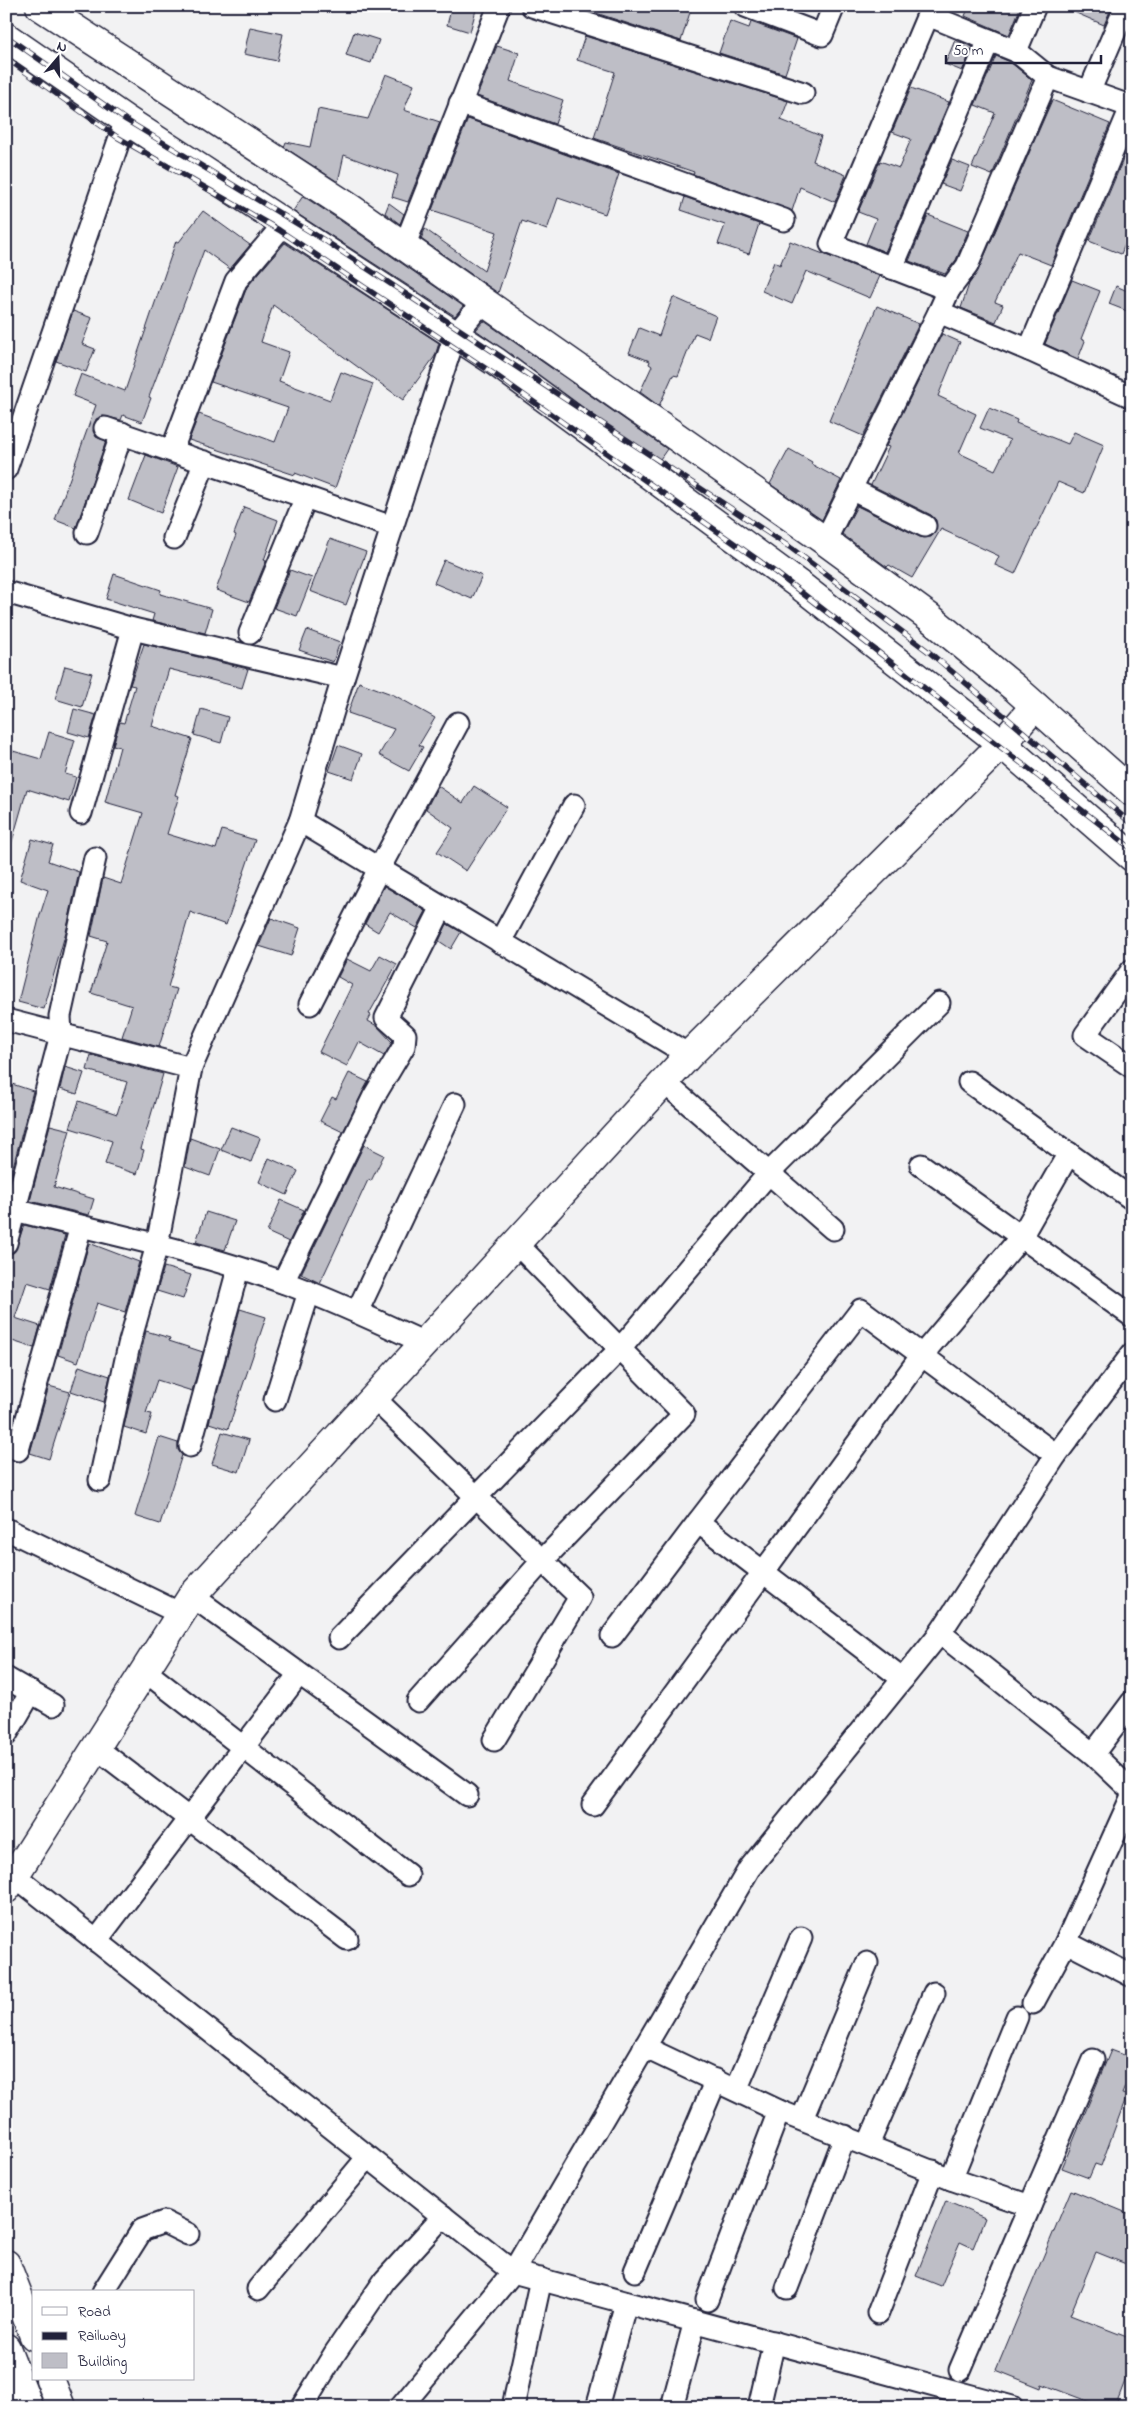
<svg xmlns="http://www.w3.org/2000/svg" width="1138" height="2413" font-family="'Indie Flower',sans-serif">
  <rect width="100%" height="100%" fill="#f2f2f3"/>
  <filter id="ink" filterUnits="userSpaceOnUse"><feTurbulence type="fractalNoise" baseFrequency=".02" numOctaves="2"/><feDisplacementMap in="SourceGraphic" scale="10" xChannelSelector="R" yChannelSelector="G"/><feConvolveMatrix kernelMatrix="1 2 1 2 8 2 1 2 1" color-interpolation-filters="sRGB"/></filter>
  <g filter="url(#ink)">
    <g fill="#bebec6" stroke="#22223b">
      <polygon points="452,6 477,6 470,32 447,25"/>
      <polygon points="595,6 692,6 681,41 593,12"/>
      <polygon points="969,6 1021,6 1009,35 965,16"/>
      <polygon points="1060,6 1112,6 1104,25"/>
      <polygon points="730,21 749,28 751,22 797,39 785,74 719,53"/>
      <polygon points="250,27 283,34 277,61 244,54"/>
      <polygon points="354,32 379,40 371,63 346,55"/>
      <polygon points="585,36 788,101 781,120 821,136 813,161 846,175 835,202 800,187 792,211 693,174 694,172 594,138 615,72 577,60"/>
      <polygon points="955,40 973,47 962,71 945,64"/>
      <polygon points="497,46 519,53 510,81 563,100 555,124 477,96"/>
      <polygon points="996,56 1010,62 1032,80 992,175 972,167 995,113 975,105"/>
      <polygon points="386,74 414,85 404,110 440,122 408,202 392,197 398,175 344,155 338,182 284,147 286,142 310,147 318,109 368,119"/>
      <polygon points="911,88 949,102 885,252 866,244 876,219 858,212 880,161 899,168 911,139 892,132"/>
      <polygon points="1052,100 1110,124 1051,265 1018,252 995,302 1003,305 996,322 961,308 969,284 978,271"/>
      <polygon points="468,119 619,174 605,214 558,198 547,230 522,221 498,293 421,239 425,229 484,271 497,232 432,210"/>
      <polygon points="1132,138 1132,227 1121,254 1089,241"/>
      <polygon points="952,160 970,167 960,191 941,184"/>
      <polygon points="303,196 341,221 463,306 455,316 293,211"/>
      <polygon points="685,197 759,224 749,254 718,244 725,225 681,210"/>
      <polygon points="389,203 404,214 400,224 385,213"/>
      <polygon points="203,211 250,245 230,269 204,250 149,397 151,398 142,422 123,415 121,420 103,416 96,419 93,431 96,437 106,441 76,528 55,520 96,405 73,396 81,374 125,391 176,241 179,242"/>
      <polygon points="928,215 968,231 956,260 945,274 909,261"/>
      <polygon points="790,241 880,276 870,298 806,271 792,304 762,291 774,262 780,265"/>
      <polygon points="285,243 439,343 435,356 403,400 273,305 261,342 289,352 279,381 330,400 341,372 373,384 335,488 295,473 295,475 189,440 199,414 275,442 288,408 211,382 247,287"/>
      <polygon points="1072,280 1100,291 1081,339 1085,341 1078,359 1045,344"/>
      <polygon points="1116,286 1132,293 1132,313 1109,304"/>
      <polygon points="673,297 716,316 708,338 695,333 678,376 673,375 659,406 640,392 652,366 649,364 650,361 629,353 639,328 659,336"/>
      <polygon points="877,306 919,324 863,436 829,421"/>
      <polygon points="73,311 92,318 82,344 95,349 86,372 56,361"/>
      <polygon points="484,321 667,449 658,462 476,330"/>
      <polygon points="942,334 960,342 938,396 976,414 959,453 995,470 1010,440 980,428 989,408 1017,420 1016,423 1068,444 1074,432 1104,445 1084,493 1058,482 1015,574 995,565 999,556 941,529 912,578 889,565 887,567 842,534 857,506 920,537 931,537 936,531 936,520 931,515 871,485 889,447 886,446"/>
      <polygon points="789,449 812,462 811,464 841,480 822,520 770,484"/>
      <polygon points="146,455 178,467 161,513 129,500"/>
      <polygon points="244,507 278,520 264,560 266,561 249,602 216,590 236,535 234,534"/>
      <polygon points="330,539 366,552 346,605 310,591"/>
      <polygon points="444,560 482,576 472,599 434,583"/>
      <polygon points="290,570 312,578 297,616 274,608"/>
      <polygon points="114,574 161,590 160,594 212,609 205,633 152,621 154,614 106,599"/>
      <polygon points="307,630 340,642 333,662 299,650"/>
      <polygon points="144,644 248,669 242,688 169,669 152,726 192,739 175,795 179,796 167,834 216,849 222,830 255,840 226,925 190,912 168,987 177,989 159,1047 122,1037 132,1006 91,993 107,941 91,936 103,878 121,884 143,813 105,802 120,747 113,745 120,722 124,723 135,686 130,685"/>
      <polygon points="65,666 92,673 82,707 55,699"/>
      <polygon points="359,682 394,695 435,718 419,745 423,747 409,771 379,755 394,729 348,713"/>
      <polygon points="74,709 96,715 89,738 68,732"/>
      <polygon points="201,709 228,717 221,743 194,735"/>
      <polygon points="49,732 75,740 65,774 76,777 69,802 27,789 11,845 6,844 6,749 41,759"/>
      <polygon points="338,745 362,754 353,779 329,771"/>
      <polygon points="438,786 463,803 474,786 507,807 466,871 437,852 453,828 426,809"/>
      <polygon points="32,839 53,845 48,861 79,872 67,928 44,1009 18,1002 40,915 48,890 20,880"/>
      <polygon points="384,886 426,911 417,928 390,912 378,932 365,924"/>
      <polygon points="271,918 300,928 291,956 259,946"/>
      <polygon points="447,924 461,932 451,949 439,941"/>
      <polygon points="380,955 397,964 369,1014 371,1015 368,1021 377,1026 392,1042 384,1056 359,1042 347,1066 319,1052 352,985 338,977 347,959 371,971"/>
      <polygon points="91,1055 163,1074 141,1149 144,1150 137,1174 105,1164 112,1141 70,1128 79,1101 117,1114 127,1082 87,1070"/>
      <polygon points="65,1067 84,1073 77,1094 60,1089"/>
      <polygon points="349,1073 368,1082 343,1132 320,1121 332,1097 336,1099"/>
      <polygon points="12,1084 33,1091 6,1193 6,1101"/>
      <polygon points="50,1125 70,1130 54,1187 94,1199 89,1215 30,1201"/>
      <polygon points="231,1127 260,1138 251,1162 221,1150"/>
      <polygon points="190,1138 220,1149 210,1176 185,1167"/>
      <polygon points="364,1145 384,1155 371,1181 368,1180 320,1283 301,1274"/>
      <polygon points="269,1158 298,1171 287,1195 259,1182"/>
      <polygon points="281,1200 304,1210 289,1242 267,1232"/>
      <polygon points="206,1212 235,1221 225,1250 196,1242"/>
      <polygon points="24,1225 65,1235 50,1289 27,1282 15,1318 40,1326 34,1348 6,1339 6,1255 15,1251"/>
      <polygon points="89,1243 139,1262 125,1312 97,1303 78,1362 58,1355"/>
      <polygon points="164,1267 191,1275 183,1299 157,1291"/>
      <polygon points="240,1309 266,1317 228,1429 209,1423"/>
      <polygon points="146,1331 170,1338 169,1341 203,1352 192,1391 157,1380 146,1413 152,1414 146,1434 124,1427"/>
      <polygon points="79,1366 110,1376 104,1402 71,1391"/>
      <polygon points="49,1386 70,1392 49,1459 30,1453"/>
      <polygon points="222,1432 249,1440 239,1472 212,1464"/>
      <polygon points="159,1437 178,1443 178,1450 182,1455 160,1524 135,1516"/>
      <polygon points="1111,2050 1132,2058 1132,2069 1122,2094 1127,2095 1101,2166 1095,2164 1089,2178 1062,2168"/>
      <polygon points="1071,2190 1132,2215 1132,2252 1126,2264 1096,2252 1070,2315 1132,2339 1132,2363 1115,2407 1103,2407 1042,2384 1041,2388 996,2370"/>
      <polygon points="946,2201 985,2218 973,2248 960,2242 941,2286 916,2276"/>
    </g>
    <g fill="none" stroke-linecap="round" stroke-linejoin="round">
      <g stroke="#22223b" stroke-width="25">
        <g id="street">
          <polyline points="532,6 803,93"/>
          <polyline points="745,6 822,35 834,6"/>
          <polyline points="1016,51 1035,6"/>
          <polyline points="1089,92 1126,6"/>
          <polyline points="460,103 784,220"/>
          <polyline points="404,247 499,6"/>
          <polyline points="892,268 989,40"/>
          <polyline points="949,290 967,266 1048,77"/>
          <polyline points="939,312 949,290 831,244 928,15 1016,51 1048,77 1132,107"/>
          <polyline points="1029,350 1132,397"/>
          <polyline points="105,428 392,527"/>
          <polyline points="172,450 236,281 279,230"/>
          <polyline points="6,469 126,120"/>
          <polyline points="851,489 925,526"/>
          <polyline points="87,533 122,433"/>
          <polyline points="174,538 205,462"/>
          <polyline points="825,541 939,312 1029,350 1132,105"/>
          <polyline points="6,592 133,629 343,678"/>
          <polyline points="250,633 306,497"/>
          <polyline points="81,813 133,629"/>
          <polyline points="300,821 689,1055"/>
          <polyline points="500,942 574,805"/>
          <polyline points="1132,970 1085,1035 1132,1067"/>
          <polyline points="310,1004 379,869 458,723"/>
          <polyline points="6,1020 191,1068"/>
          <polyline points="664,1082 833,1229"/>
          <polyline points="969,1082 1132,1199"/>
          <polyline points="921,1165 1132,1316"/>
          <path d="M6,1208C98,1231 196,1251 285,1283C333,1300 378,1322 425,1343"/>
          <polyline points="6,1243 61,1035 60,1016 95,858"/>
          <polyline points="283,1282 373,1098 404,1046 405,1035 386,1018 442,907"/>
          <polyline points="357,1312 455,1104"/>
          <polyline points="374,1398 580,1597 494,1740"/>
          <polyline points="275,1400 309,1292"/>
          <polyline points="190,1446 238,1269"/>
          <polyline points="18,1450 81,1226"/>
          <polyline points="100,1480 129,1345 157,1245 191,1068 300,821 343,678 455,335 483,302"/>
          <polyline points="6,1529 181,1614"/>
          <polyline points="192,1596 467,1795"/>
          <polyline points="940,1633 1093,1754 1132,1702"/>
          <polyline points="612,1636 698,1522"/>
          <polyline points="339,1638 620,1349 769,1173 939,1003"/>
          <polyline points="145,1671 408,1875"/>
          <polyline points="6,1678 53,1705"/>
          <polyline points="903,1679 698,1522 861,1310 1056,1455"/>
          <polyline points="418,1701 542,1561 684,1414 516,1243"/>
          <polyline points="6,1735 31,1692"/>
          <polyline points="95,1747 347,1939"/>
          <polyline points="1093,1754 1132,1791"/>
          <polyline points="593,1805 922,1355 1021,1237 1069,1153"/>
          <polyline points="15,1876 513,2272 1012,2407"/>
          <polyline points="96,1941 299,1674"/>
          <polyline points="1066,1942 1132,1796"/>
          <polyline points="1033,2003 1066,1942 1132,1976"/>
          <polyline points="644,2047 779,2111 951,2179 1030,2206 1093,2060"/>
          <polyline points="736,2090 801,1938"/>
          <polyline points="802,2119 867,1963"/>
          <polyline points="868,2145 934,1993"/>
          <polyline points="951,2179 1017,2017"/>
          <polyline points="635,2271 716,2080"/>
          <polyline points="787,2288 845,2136"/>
          <polyline points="258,2289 368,2157"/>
          <polyline points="103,2292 142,2230 164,2222 188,2234"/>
          <polyline points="707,2300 779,2111"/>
          <polyline points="878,2313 933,2171"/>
          <polyline points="960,2370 1030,2206"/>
          <polyline points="302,2407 335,2353 385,2280 443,2216"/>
          <polyline points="401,2407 513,2272 749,1869 940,1633 1056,1455 1132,1354"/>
          <polyline points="513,2407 541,2279"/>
          <polyline points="597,2407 626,2303"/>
          <polyline points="672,2407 695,2321"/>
          <polyline points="759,2407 774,2342"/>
        </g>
      </g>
      <g stroke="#22223b" stroke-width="31">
        <g id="secondary">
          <polyline points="40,6 350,208 825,541 929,617 1015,688 1132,792"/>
          <polyline points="6,37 126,120 496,362 802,587 1002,744 1132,857"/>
          <polyline points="6,1889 192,1596 689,1055 1002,744 1035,706"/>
          <polyline points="6,2264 34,2336"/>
          <polyline points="6,2348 29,2407"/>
          <polyline points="50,2379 61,2407"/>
        </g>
      </g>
      <use href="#street" stroke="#fff" stroke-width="21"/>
      <use href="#secondary" stroke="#fff" stroke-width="28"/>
      <g stroke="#22223b" stroke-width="5.5">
        <g id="rail">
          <polyline points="6,36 126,120 324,240 791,548 929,652 1132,824"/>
          <polyline points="6,58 117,137 279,230 497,376 775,572 1132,849"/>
        </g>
      </g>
      <use href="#rail" stroke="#fff" stroke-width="4" stroke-dasharray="11" stroke-linecap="butt"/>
    </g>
  </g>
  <rect width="1138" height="2413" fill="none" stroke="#fff" stroke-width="25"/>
  <rect x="12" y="12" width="1113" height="2388" fill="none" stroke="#22223b" stroke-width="2" filter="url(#ink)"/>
  <rect x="32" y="2290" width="162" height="90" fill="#ffffff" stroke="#a7a7b1"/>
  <rect x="42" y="2307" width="25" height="8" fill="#ffffff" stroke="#a7a7b1"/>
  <text x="78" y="2316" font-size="15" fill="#22223b">Road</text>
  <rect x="42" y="2332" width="25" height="8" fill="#22223b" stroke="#a7a7b1"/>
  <text x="78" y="2340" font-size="15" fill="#22223b">Railway</text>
  <rect x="42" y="2353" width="25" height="15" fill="#bebec6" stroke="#a7a7b1"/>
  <text x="78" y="2366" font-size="15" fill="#22223b">Building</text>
  <g transform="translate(58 58) rotate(19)" stroke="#ffffff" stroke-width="4" paint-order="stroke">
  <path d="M0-4L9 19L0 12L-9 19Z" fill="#22223b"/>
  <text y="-8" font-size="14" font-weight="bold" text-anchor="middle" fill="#22223b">N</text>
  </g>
  <path d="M946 55v8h155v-8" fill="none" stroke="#22223b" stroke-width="2.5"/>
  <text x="953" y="55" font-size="15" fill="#22223b" stroke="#ffffff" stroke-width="4" paint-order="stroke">50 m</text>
</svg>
